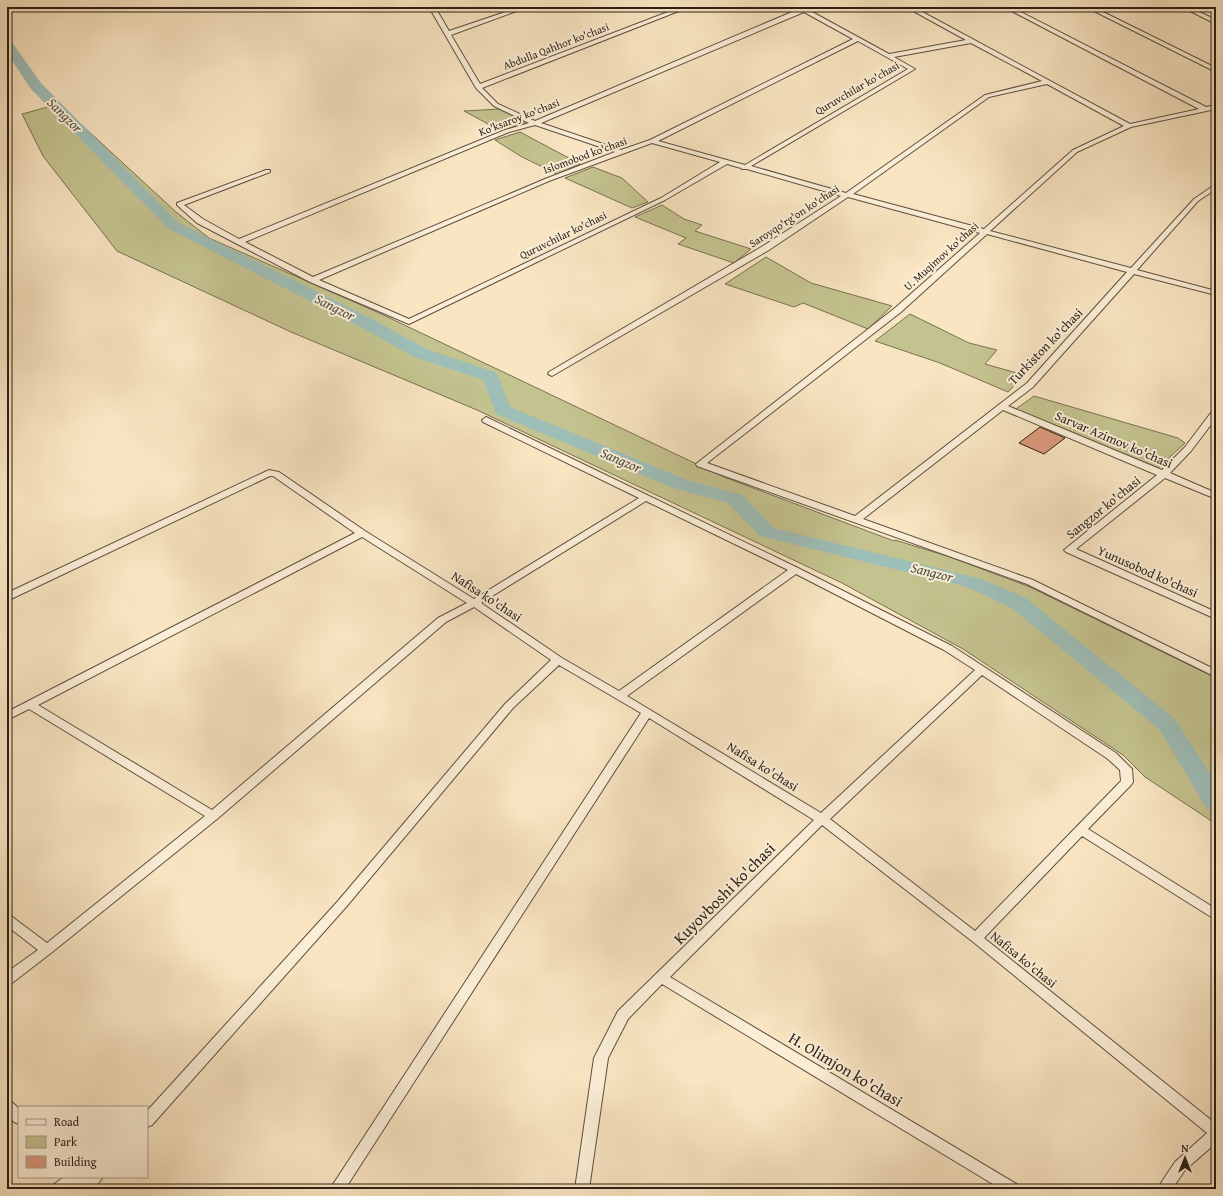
<svg xmlns="http://www.w3.org/2000/svg" width="1223" height="1196" font-family="'Gentium Book Plus',serif">
  <rect width="100%" height="100%" fill="#f9e5c2"/>
  <filter id="stains"><feTurbulence type="fractalNoise" baseFrequency=".005" numOctaves="4"/><feColorMatrix values="0 0 0 0 .2 0 0 0 0 .09 0 0 0 0 .02 0 0 0 .5 -.17"/></filter>
  <radialGradient id="worn" r=".72"><stop offset=".6" stop-color="#630" stop-opacity="0"/><stop offset="1" stop-color="#630" stop-opacity=".3"/></radialGradient>
  <g fill="#c4c38f" stroke="#787152">
    <polygon points="59,104 176,212 209,238 377,312 724,477 894,541 895,540 950,557 1030,587 1216,678 1216,824 1145,777 1123,755 963,649 842,583 477,410 291,332 117,251 43,156 22,114"/>
    <polygon points="500,109 530,122 501,131 464,111"/>
    <polygon points="520,132 580,164 557,174 522,157 495,140"/>
    <polygon points="593,167 622,178 648,202 632,208 565,178"/>
    <polygon points="662,205 684,219 702,225 695,231 751,249 734,263 678,244 686,238 635,217"/>
    <polygon points="766,257 811,283 892,306 868,329 803,303 794,307 725,284"/>
    <polygon points="910,314 969,343 997,350 985,364 1024,375 1008,392 940,363 875,341"/>
    <polygon points="1034,396 1178,438 1185,443 1158,468 1016,409"/>
  </g>
  <g fill="none" stroke-linecap="round" stroke-linejoin="round">
    <polygon fill="#9ebeb8" fill-rule="evenodd" points="7,40 11,41 41,83 179,223 376,321 426,349 497,373 510,407 687,480 742,495 774,528 981,579 1026,598 1176,720 1216,783 1216,811 1207,809 1160,730 1012,608 967,587 760,536 728,503 673,488 496,414 483,380 414,357 364,329 169,229 31,89 7,53"/>
  </g>
  <polygon fill="#dc9a7c" stroke="#2b1f15" points="1040,427 1065,438 1044,454 1019,443"/>
  <g fill="none" stroke-linecap="round" stroke-linejoin="round">
    <g stroke="#5e5040" stroke-width="2">
      <g id="minor">
        <path d="M429,7H435L449,31L520,7H528L451,35L480,84L681,7H689L482,88L498,104L535,121L799,9L796,7H803L889,54L966,40L906,7H913L1130,124L1199,109L1004,7H1011L1206,107L1216,105V109L1131,127L1077,152L990,231L1131,268L1194,199L1216,184V189L1198,201L1137,270L1216,291V295L1134,274L1033,387L1008,406L1162,470L1185,447L1213,410L1216,409V418L1191,451L1170,473L1216,493V499L1165,478L1076,549L1216,612V619L1066,552L1064,550L1157,475L1003,410L863,519L1033,580L1216,670V677L1027,584L697,466L696,464L895,308L980,233L848,197L769,250L552,376L548,374L549,372L763,246L841,196L747,169H742L741,168L727,164L665,200L409,324L310,282L197,223L177,205V203L266,170H270V172L184,205L203,219L239,239L505,130L529,123L494,106L476,88ZM804,12L853,39L650,140L621,150L541,123ZM858,41L908,69L745,165L658,141ZM971,43L1042,81L985,95L846,193L751,166L915,69L894,57ZM1047,84L1124,126L1073,150L984,229L853,194L989,97ZM535,125L615,152L545,179L313,277L245,242L509,132ZM652,143L720,162L661,198L409,319L319,280L549,181ZM987,234L1127,272L1027,383L855,516L707,463L901,312Z"/>
        <polygon points="1086,7 1093,7 1216,68 1216,72"/>
        <polygon points="1182,7 1189,7 1216,20 1216,24"/>
        <path d="M486,417L798,568L952,646L1116,753L1132,769L1133,782L1131,785L1088,829L1216,909V920L1082,836L984,938L1216,1124V1143L1185,1170L1172,1189H1157L1175,1162L1207,1133L972,941L822,825L670,977L1018,1185L1020,1189H1001L662,984L628,1019L608,1058L589,1189H575L594,1058L618,1011L814,820L649,718L345,1189H330L641,713L559,665L513,708L346,907L152,1125L147,1127V1111L338,901L505,704L551,660L474,607L446,622L217,819L51,953L12,983L7,984V972L38,950L7,926V914L11,916L47,943L205,816L29,709L7,720V712L355,533L273,476H270L11,599L7,600V593L269,470L279,472L365,531L474,599L639,498L483,422L482,420ZM646,501L788,570L619,691L562,658L481,603ZM362,537L467,603L438,618L212,810L38,705ZM796,574L944,650L975,670L821,813L627,696ZM982,675L1108,759L1120,770L1121,781L975,931L830,819Z"/>
        <polygon points="7,1100 12,1102 19,1109 19,1124 14,1122 7,1115"/>
        <polygon points="64,1177 86,1178 103,1177 94,1189 78,1189 74,1186 69,1189 51,1189 53,1185"/>
      </g>
    </g>
    <use href="#minor" fill="#fbeed7" fill-rule="evenodd"/>
  </g>
  <g text-anchor="middle" stroke-width="4" stroke-linejoin="round" paint-order="stroke">
    <g font-size="11" fill="#2b1f15" stroke="#fbeed7">
      <text transform="translate(556 46) rotate(-21)" y="4">Abdulla Qahhor ko'chasi</text>
      <text transform="translate(857 88) rotate(-30)" y="4">Quruvchilar ko'chasi</text>
      <text transform="translate(519 117) rotate(-21)" y="4">Ko'ksaroy ko'chasi</text>
      <text transform="translate(585 155) rotate(-20)" y="4">Islomobod ko'chasi</text>
      <text transform="translate(794 216) rotate(-33)" y="4">Saroyqo'rg'on ko'chasi</text>
      <text transform="translate(563 235) rotate(-26)" y="4">Quruvchilar ko'chasi</text>
      <text transform="translate(941 256) rotate(-42)" y="4">U. Muqimov ko'chasi</text>
    </g>
    <g font-size="13" fill="#2b1f15" stroke="#fbeed7">
      <text transform="translate(1045 346) rotate(-46)" y="5">Turkiston ko'chasi</text>
      <text transform="translate(1114 439) rotate(23)" y="5">Sarvar Azimov ko'chasi</text>
      <text transform="translate(1103 507) rotate(-39)" y="5">Sangzor ko'chasi</text>
      <text transform="translate(1148 571) rotate(24)" y="5">Yunusobod ko'chasi</text>
      <text transform="translate(487 596) rotate(33)" y="5">Nafisa ko'chasi</text>
      <text transform="translate(763 766) rotate(32)" y="5">Nafisa ko'chasi</text>
      <text transform="translate(1024 959) rotate(39)" y="5">Nafisa ko'chasi</text>
    </g>
    <g font-size="14" font-style="italic" fill="#4e4f46" stroke="#fbeed7">
      <text transform="translate(65 115) rotate(45)" y="5">Sangzor</text>
      <text transform="translate(335 307) rotate(27)" y="5">Sangzor</text>
      <text transform="translate(621 460) rotate(23)" y="5">Sangzor</text>
      <text transform="translate(932 572) rotate(14)" y="5">Sangzor</text>
    </g>
    <g font-size="16" fill="#2b1f15" stroke="#fbeed7">
      <text transform="translate(724 893) rotate(-45)" y="6">Kuyovboshi ko'chasi</text>
      <text transform="translate(846 1069) rotate(31)" y="6">H. Olimjon ko'chasi</text>
    </g>
  </g>
  <rect width="1223" height="1196" fill="none" stroke="#f9e5c2" stroke-width="24"/>
  <rect x="8" y="8" width="1207" height="1180" fill="none" stroke="#2b1f15" stroke-width="2"/>
  <rect x="12" y="12" width="1199" height="1172" fill="none" stroke="#2b1f15"/>
  <rect x="18" y="1106" width="130" height="72" fill="#fbeed7" stroke="#a89b89"/>
  <rect x="26" y="1119" width="20" height="6" fill="#fbeed7" stroke="#a89b89"/>
  <text x="54" y="1126" font-size="12" fill="#2b1f15">Road</text>
  <rect x="26" y="1136" width="20" height="12" fill="#c4c38f" stroke="#a89b89"/>
  <text x="54" y="1146" font-size="12" fill="#2b1f15">Park</text>
  <rect x="26" y="1156" width="20" height="12" fill="#dc9a7c" stroke="#a89b89"/>
  <text x="54" y="1166" font-size="12" fill="#2b1f15">Building</text>
  <g transform="translate(1185 1158)" stroke="#fbeed7" stroke-width="3" paint-order="stroke">
  <path d="M0-3L7 15L0 10L-7 15Z" fill="#2b1f15"/>
  <text y="-6" font-size="11" font-weight="bold" text-anchor="middle" fill="#2b1f15">N</text>
  </g>
  <rect width="100%" height="100%" filter="url(#stains)"/>
  <rect width="100%" height="100%" fill="url(#worn)"/>
</svg>
